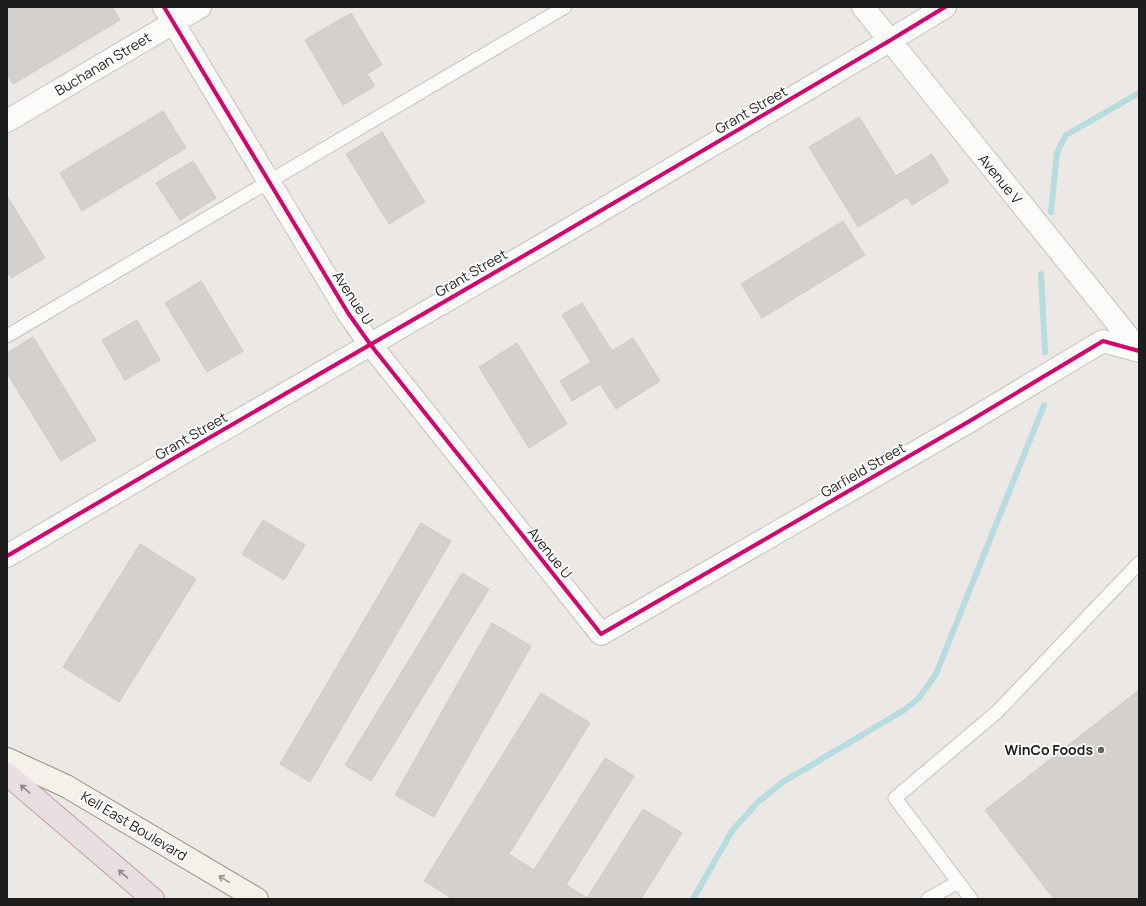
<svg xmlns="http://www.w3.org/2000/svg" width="1146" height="906" font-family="Manrope,sans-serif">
  <rect width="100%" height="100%" fill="#ebe8e5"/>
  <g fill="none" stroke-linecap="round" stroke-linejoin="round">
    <g stroke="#b8dbdf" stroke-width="6">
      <polyline points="1051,212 1057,153 1066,135 1139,93"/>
      <polyline points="1041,274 1045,352"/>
      <polyline points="693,899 732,831 758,802 783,782 904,710 919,698 936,674 1044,405"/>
    </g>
  </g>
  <g fill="#d4d0ce" stroke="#cecac7">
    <polygon points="7,7 112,7 120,20 13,84 7,74"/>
    <polygon points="351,13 382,65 367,74 375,86 343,105 305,40"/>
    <polygon points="163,111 186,148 82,211 60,173"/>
    <polygon points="859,117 896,176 932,154 949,182 912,205 907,197 858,227 809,147"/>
    <polygon points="382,132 425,202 389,224 346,154"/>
    <polygon points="193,161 216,198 180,220 156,183"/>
    <polygon points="7,196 45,258 11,278 7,271"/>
    <polygon points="843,221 865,255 762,318 741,284"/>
    <polygon points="201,281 243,351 207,372 165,303"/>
    <polygon points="582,303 612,351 633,338 660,381 616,409 600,384 572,401 560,381 591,362 562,315"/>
    <polygon points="137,320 160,360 125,380 102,340"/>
    <polygon points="33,337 96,440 61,461 7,373 7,353"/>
    <polygon points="517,343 567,424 529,448 479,367"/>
    <polygon points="263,520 305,545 284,580 242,554"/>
    <polygon points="421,523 451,541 310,782 280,764"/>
    <polygon points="140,544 196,579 119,702 63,667"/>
    <polygon points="462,573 489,589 371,781 345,765"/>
    <polygon points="492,623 531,646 434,817 395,795"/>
    <polygon points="1139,690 1139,899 1054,899 985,810"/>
    <polygon points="541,693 590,723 509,854 534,870 605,758 634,776 566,885 587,898 643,809 682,833 641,899 453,899 424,881"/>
  </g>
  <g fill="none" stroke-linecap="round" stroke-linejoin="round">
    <g stroke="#c4c3c1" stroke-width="15">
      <g id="lane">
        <polyline points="7,336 565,7"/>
        <polyline points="928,899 958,882"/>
        <polyline points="971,899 895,798 997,712 1139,563"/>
      </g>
    </g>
    <g stroke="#c4c3c1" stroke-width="24">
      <g id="street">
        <polyline points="164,7 348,313 370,344 601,634 968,422 1103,341 1139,351"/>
        <polyline points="863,7 1139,350"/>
        <polyline points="7,121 200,7"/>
        <polyline points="7,556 176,457 544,244 889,41 945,7"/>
      </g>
    </g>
    <g stroke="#95947d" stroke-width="24">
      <polyline id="secondary" points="7,759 66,786 257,899"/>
    </g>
    <g stroke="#c09caa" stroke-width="24">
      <polyline id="highway" points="7,774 153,899"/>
    </g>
    <use href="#lane" stroke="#fcfcfb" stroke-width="13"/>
    <use href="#street" stroke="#fcfcfb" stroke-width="22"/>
    <use href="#secondary" stroke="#f3f1e9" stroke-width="22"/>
    <use href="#highway" stroke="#e9dee1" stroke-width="22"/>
    <g stroke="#fff" stroke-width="6">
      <g id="cycleway">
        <polyline points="164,7 348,313 370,344 601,634 968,422 1103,341 1139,351"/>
        <polyline points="7,556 176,457 544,244 889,41 945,7"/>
      </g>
    </g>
    <use href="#cycleway" stroke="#d6006c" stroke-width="4"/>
  </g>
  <defs><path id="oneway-shaft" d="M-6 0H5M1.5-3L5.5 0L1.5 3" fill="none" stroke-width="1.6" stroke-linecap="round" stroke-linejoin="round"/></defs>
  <g stroke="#8d8789">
    <use href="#oneway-shaft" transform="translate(25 789) rotate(-139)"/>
    <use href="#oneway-shaft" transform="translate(123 874) rotate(-139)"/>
  </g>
  <use stroke="#93928d" href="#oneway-shaft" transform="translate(224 879) rotate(-149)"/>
  <circle fill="#656463" stroke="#fff" stroke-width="1.5" cx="1101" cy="750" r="4"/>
  <g text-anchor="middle" stroke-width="3.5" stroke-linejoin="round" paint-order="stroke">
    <g font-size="14" fill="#1d1d1d" stroke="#fff">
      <text transform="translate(103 64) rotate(-31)" y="5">Buchanan Street</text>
      <text transform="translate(751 110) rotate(-30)" y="5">Grant Street</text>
      <text transform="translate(1000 179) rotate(51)" y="5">Avenue V</text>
      <text transform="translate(471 273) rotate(-30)" y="5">Grant Street</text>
      <text transform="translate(353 298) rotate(57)" y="5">Avenue U</text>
      <text transform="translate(191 436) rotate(-30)" y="5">Grant Street</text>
      <text transform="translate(863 470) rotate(-30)" y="5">Garfield Street</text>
      <text transform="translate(550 553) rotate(51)" y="5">Avenue U</text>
      <text transform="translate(134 826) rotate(31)" y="5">Kell East Boulevard</text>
    </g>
    <g font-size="14" font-weight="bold" fill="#1d1d1d" stroke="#fff" text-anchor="end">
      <text x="1093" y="755">WinCo Foods</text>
    </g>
  </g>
  <rect width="1146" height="906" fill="none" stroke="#1d1d1d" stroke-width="16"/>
</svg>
